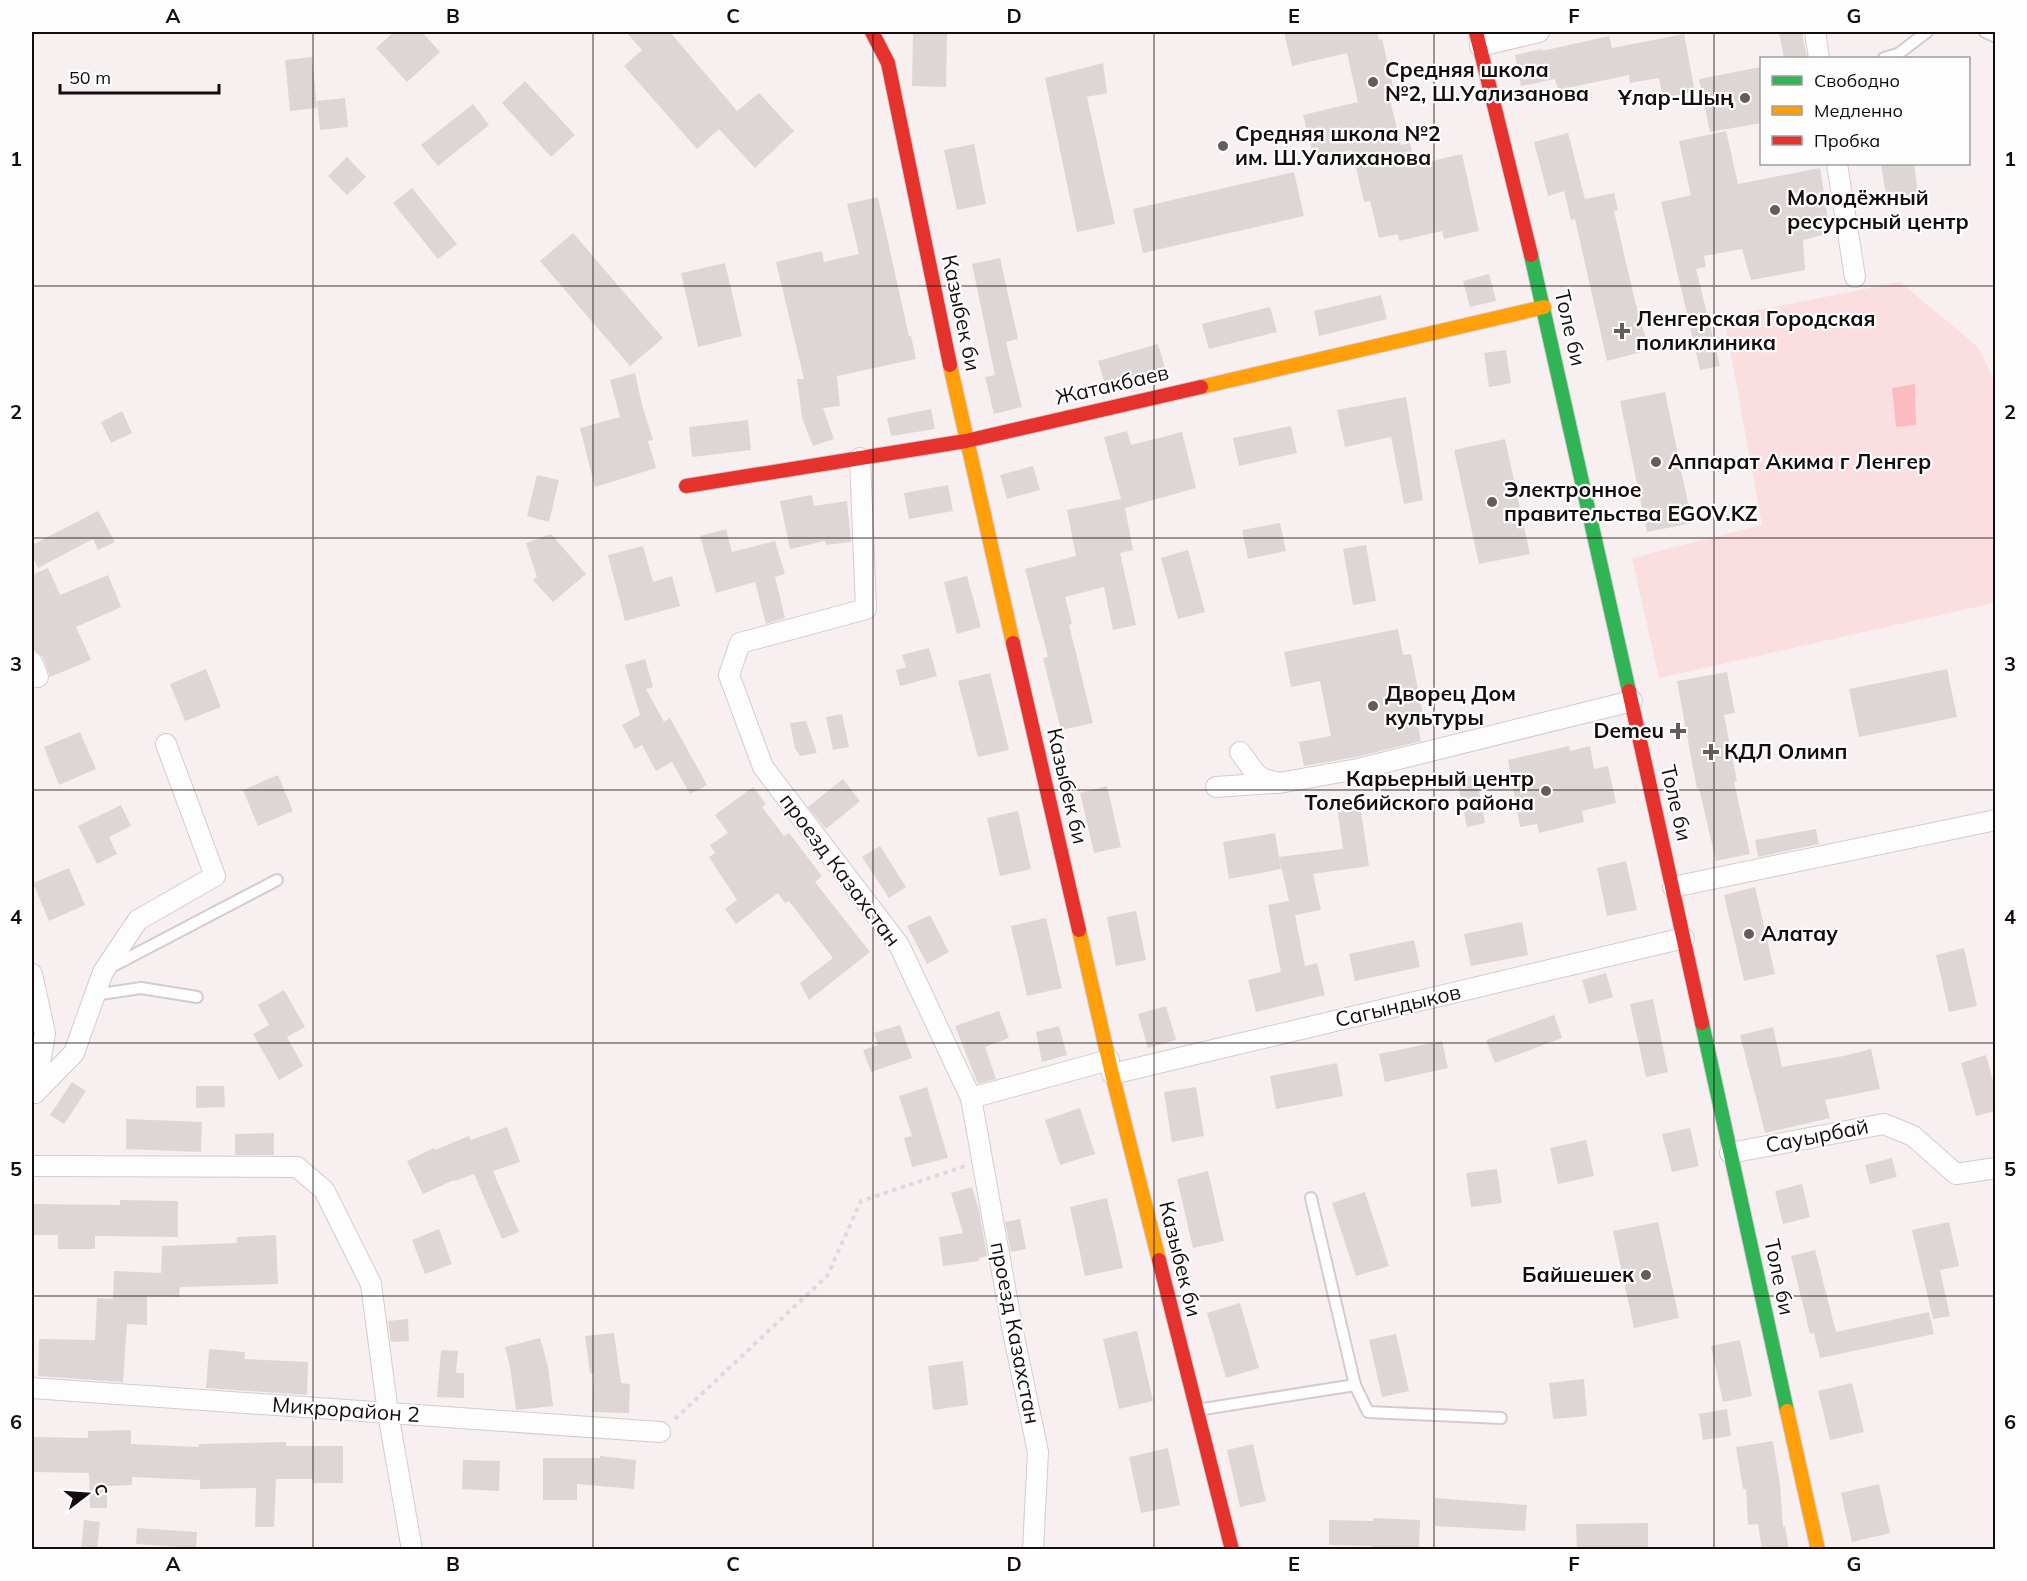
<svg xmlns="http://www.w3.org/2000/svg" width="2027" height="1581" font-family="Mulish,sans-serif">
  <rect width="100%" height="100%" fill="#f8f0f0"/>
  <polygon fill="#fbdedf" points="1900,282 1978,347 1995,382 1996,574 1994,603 1659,678 1632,558 1762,525 1724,317"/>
  <polygon fill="#fbbcc1" points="1915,384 1916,425 1896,427 1892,388"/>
  <g fill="#ded5d5">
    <polygon points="394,32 422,32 440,52 407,82 376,48"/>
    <polygon points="626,32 670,32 737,111 759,93 794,131 755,168 719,129 697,149 624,66 642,50"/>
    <polygon points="913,32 947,33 946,87 912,86"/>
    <polygon points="1284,32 1377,32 1379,40 1382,39 1396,99 1390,100 1401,145 1410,143 1415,165 1462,154 1479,231 1444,239 1442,231 1399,241 1398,234 1379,238 1370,201 1364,202 1352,150 1314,159 1303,115 1358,102 1347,53 1292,66"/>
    <polygon points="1779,32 1802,32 1807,58 1784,58"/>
    <polygon points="1684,34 1695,92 1663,98 1659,78 1630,83 1629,75 1558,90 1555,79 1521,86 1515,55 1542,49 1542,51 1609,36 1612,48"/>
    <polygon points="312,57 317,108 290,111 285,60"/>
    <polygon points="1103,63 1107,93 1087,97 1115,224 1077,232 1045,78"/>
    <polygon points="1761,67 1761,123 1710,132 1699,79"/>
    <polygon points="525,81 575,135 551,157 502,103"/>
    <polygon points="345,98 348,127 320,130 317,101"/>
    <polygon points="473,104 489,125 438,166 421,145"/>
    <polygon points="1726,131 1738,184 1820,168 1830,233 1803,240 1805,270 1751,280 1742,249 1704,256 1706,267 1696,269 1720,366 1700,370 1661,202 1691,195 1679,141"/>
    <polygon points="1568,133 1585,199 1614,193 1618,210 1614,211 1635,301 1649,350 1607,361 1575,219 1571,220 1564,191 1548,196 1534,142"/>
    <polygon points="974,144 986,204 957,210 944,150"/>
    <polygon points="347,157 366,177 347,195 328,176"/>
    <polygon points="1881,164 1914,164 1918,194 1887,201"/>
    <polygon points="1294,172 1304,216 1143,253 1133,209"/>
    <polygon points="412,188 457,244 438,259 393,203"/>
    <polygon points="878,197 909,336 911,336 916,359 837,376 840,406 823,408 834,439 813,446 802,418 797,379 804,379 776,262 822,251 824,262 859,254 847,204"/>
    <polygon points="573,233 663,338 630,366 540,261"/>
    <polygon points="1000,258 1018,339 1006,342 1022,407 994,414 985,377 995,375 972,264"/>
    <polygon points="725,263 742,336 698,347 681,273"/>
    <polygon points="1489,274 1496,301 1470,307 1463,281"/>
    <polygon points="1381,295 1387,319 1319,336 1314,311"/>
    <polygon points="1270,307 1277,332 1209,349 1202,324"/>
    <polygon points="1158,344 1165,368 1105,385 1098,361"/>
    <polygon points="1506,350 1511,383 1489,387 1484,353"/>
    <polygon points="635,373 642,405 653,440 648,441 656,468 595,487 580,428 620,417 610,380"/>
    <polygon points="1665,392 1692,523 1647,532 1620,401"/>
    <polygon points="1406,397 1423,500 1404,504 1391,437 1345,447 1337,410"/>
    <polygon points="931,409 935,429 891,436 887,418"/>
    <polygon points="122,411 132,433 111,443 101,422"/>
    <polygon points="748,420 751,450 692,457 689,427"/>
    <polygon points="1291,426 1297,453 1239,466 1233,438"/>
    <polygon points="1127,431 1131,445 1182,432 1196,488 1125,508 1133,550 1120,553 1136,625 1113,630 1104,587 1065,597 1072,624 1069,625 1093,723 1061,730 1043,658 1048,657 1025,569 1076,556 1067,510 1121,499 1104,437"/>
    <polygon points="1505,439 1530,554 1479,564 1454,450"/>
    <polygon points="1033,466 1040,490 1007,499 1000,475"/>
    <polygon points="537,475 559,480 549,522 527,516"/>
    <polygon points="948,485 953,511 909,519 904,493"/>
    <polygon points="812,495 814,506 847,501 851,542 826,545 825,541 790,549 780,501"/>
    <polygon points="98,511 115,542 98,550 93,539 38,568 32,556 32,545"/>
    <polygon points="1280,523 1286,551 1248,559 1242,530"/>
    <polygon points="726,529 732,552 775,541 785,574 775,577 785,618 766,624 755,582 716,593 700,536"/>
    <polygon points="551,534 586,574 553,602 533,580 537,577 526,543"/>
    <polygon points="1366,545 1376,601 1353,605 1343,549"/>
    <polygon points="643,546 653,582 672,576 680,606 625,621 608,555"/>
    <polygon points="1188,550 1205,612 1178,619 1161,558"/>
    <polygon points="48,568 60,595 108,575 121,607 76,627 91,660 50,677 43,657 34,650 32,645 32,575"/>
    <polygon points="967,576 981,627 957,634 944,582"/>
    <polygon points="1398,629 1403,655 1411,654 1425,725 1418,727 1421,741 1356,757 1304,766 1299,742 1331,736 1320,681 1291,687 1284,652"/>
    <polygon points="929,648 937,676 900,686 896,670 906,667 902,655"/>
    <polygon points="645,659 653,687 646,689 664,722 670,718 707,785 690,794 672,762 656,771 642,745 635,749 622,725 640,715 625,665"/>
    <polygon points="206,669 221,707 185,721 170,684"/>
    <polygon points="1947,669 1957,717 1859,737 1849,689"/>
    <polygon points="1727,672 1735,713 1724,715 1737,781 1734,782 1750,854 1716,861 1699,788 1697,789 1677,681"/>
    <polygon points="990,673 1009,750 978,757 958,681"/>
    <polygon points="842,714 849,747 833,750 826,717"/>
    <polygon points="806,721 817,753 800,756 795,748 790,723"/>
    <polygon points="80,732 96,769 59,785 44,747"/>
    <polygon points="1569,746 1570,751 1590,746 1594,769 1608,766 1616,803 1582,811 1584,822 1539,833 1537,824 1520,827 1508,760"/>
    <polygon points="278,775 293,811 258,826 243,790"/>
    <polygon points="1476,775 1485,823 1467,827 1457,779"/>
    <polygon points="843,779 860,801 826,829 808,807"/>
    <polygon points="1107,786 1121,847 1094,853 1080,793"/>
    <polygon points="753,787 766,804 762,807 784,836 789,833 822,876 815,882 870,952 809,1000 800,983 833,958 789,901 785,903 778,893 736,924 725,909 737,900 709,857 715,853 710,845 728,833 715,815"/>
    <polygon points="1360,804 1369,866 1313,874 1321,910 1295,915 1305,966 1317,963 1325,995 1256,1012 1248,980 1281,972 1268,905 1289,901 1279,857 1343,849 1337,807"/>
    <polygon points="121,805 131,826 109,837 117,854 97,864 78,826"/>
    <polygon points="1018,811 1031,869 1000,876 987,818"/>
    <polygon points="1816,829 1819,844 1758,857 1755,840"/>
    <polygon points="1275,833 1281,869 1229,879 1223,842"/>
    <polygon points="880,846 906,887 889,898 862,857"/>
    <polygon points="1626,861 1637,910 1607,916 1597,868"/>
    <polygon points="69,868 85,905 49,921 33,883"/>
    <polygon points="1755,887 1775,974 1744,981 1724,895"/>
    <polygon points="1136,911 1146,960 1116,966 1107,917"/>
    <polygon points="930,915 949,952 927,964 907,926"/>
    <polygon points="1046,918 1062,988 1027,996 1011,926"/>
    <polygon points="1522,922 1528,955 1471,966 1464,934"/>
    <polygon points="1414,940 1420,967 1355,981 1349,954"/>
    <polygon points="1964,948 1977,1006 1949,1012 1936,955"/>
    <polygon points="1606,973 1613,997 1589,1004 1582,980"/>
    <polygon points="284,990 305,1027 287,1037 303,1066 279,1080 253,1034 269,1025 258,1005"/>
    <polygon points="1653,999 1668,1072 1646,1077 1630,1004"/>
    <polygon points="1166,1006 1176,1040 1148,1048 1138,1014"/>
    <polygon points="999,1011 1009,1038 985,1047 996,1079 978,1084 955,1026"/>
    <polygon points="1554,1015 1562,1038 1495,1063 1486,1040"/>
    <polygon points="900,1025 912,1058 871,1072 863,1050 878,1045 874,1033"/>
    <polygon points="1059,1026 1067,1055 1042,1062 1036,1032"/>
    <polygon points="1773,1027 1782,1067 1844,1056 1871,1049 1880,1089 1825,1100 1830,1118 1765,1133 1740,1035"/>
    <polygon points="1442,1041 1448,1068 1385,1082 1379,1054"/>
    <polygon points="1986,1055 1995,1088 1995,1111 1976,1116 1961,1063"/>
    <polygon points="1337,1063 1343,1096 1276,1109 1270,1076"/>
    <polygon points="72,1082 86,1091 64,1124 50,1115"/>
    <polygon points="196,1086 224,1086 225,1107 196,1108"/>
    <polygon points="927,1087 948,1158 912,1167 904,1138 912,1136 899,1096"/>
    <polygon points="1196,1087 1204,1136 1172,1142 1164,1092"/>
    <polygon points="1080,1108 1095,1154 1060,1165 1045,1120"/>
    <polygon points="126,1119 202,1122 201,1152 126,1149"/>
    <polygon points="507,1127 520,1162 493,1171 519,1232 502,1239 474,1174 455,1181 454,1180 423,1194 407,1161 434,1148 435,1150 469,1136 471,1140"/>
    <polygon points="1690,1128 1699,1166 1672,1172 1662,1134"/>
    <polygon points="274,1133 274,1155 235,1155 235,1134"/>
    <polygon points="1586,1140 1594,1176 1558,1184 1550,1148"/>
    <polygon points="1892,1158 1897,1177 1870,1184 1865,1165"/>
    <polygon points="1497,1169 1502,1203 1471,1207 1466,1173"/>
    <polygon points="1208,1171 1224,1241 1193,1248 1177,1179"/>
    <polygon points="1802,1184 1810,1217 1783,1224 1775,1191"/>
    <polygon points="972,1187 979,1210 987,1256 979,1258 979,1261 943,1266 939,1237 963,1233 951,1193"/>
    <polygon points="1365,1192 1389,1266 1356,1276 1332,1203"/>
    <polygon points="1107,1198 1123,1268 1085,1276 1070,1207"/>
    <polygon points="120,1200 178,1201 178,1237 95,1236 95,1249 58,1249 58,1235 32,1235 32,1204 120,1205"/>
    <polygon points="1020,1219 1026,1249 1011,1252 1005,1222"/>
    <polygon points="1658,1222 1679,1318 1634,1328 1613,1231"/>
    <polygon points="1949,1222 1959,1266 1940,1270 1950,1316 1933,1319 1912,1230"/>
    <polygon points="439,1229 452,1264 425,1274 412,1240"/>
    <polygon points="276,1235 278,1284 180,1287 179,1297 147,1296 147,1325 127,1324 123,1382 38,1376 39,1339 95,1340 97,1298 113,1299 114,1271 161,1273 162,1246 237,1243 237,1237"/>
    <polygon points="1815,1250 1836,1332 1929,1312 1934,1334 1820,1358 1814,1333 1810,1334 1791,1256"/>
    <polygon points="1240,1303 1259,1368 1226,1378 1207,1313"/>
    <polygon points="408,1319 409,1341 391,1342 388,1321"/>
    <polygon points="1137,1331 1153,1401 1119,1409 1103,1339"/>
    <polygon points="614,1333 621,1383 630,1384 629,1413 592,1412 594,1373 590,1373 585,1336"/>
    <polygon points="1396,1334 1409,1391 1382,1397 1369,1340"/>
    <polygon points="540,1338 548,1366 553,1406 516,1410 510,1366 505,1347"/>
    <polygon points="1740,1340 1752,1396 1723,1402 1711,1346"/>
    <polygon points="209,1349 245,1352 244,1359 308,1362 307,1395 206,1388"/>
    <polygon points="441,1350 458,1351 456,1373 464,1373 464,1398 437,1397"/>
    <polygon points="963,1361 968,1405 933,1410 928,1366"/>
    <polygon points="1584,1379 1587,1416 1553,1419 1549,1383"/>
    <polygon points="1852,1383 1864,1432 1830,1440 1818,1391"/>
    <polygon points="1727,1409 1731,1436 1703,1440 1699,1414"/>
    <polygon points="131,1430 131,1444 199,1447 199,1444 286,1442 286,1446 343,1446 343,1483 313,1483 313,1479 276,1479 274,1527 255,1527 256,1488 200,1489 200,1480 132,1477 132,1485 107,1486 107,1508 90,1508 89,1473 33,1472 34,1437 88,1438 88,1431"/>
    <polygon points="1773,1441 1780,1485 1783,1527 1785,1526 1789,1550 1762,1550 1758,1524 1748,1525 1746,1489 1743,1489 1736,1447"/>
    <polygon points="1253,1444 1266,1501 1240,1507 1227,1450"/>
    <polygon points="1168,1448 1180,1505 1141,1513 1129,1457"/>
    <polygon points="600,1456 636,1460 634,1489 577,1484 577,1500 543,1500 543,1458 600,1458"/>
    <polygon points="463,1460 500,1461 499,1491 462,1489"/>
    <polygon points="1879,1484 1890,1533 1852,1542 1841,1493"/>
    <polygon points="1435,1498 1527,1505 1525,1531 1435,1526"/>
    <polygon points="1373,1518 1420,1520 1419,1550 1372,1550 1372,1546 1329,1545 1329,1520 1373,1521"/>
    <polygon points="84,1520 100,1522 97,1550 81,1550"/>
    <polygon points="1648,1523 1648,1550 1577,1550 1576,1524"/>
    <polygon points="137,1528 197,1532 196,1550 178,1550 178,1547 136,1544"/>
  </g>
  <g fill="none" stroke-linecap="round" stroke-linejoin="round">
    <g stroke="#d4cbcc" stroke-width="14">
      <g id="lane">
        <polyline points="1985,32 1996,37"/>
        <polyline points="1884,58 1898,54 1927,32"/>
        <polyline points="111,967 277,880"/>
        <polyline points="94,995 141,988 197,997"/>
        <polyline points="1311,1198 1355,1385"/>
        <polyline points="1197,1410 1355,1385 1368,1412 1501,1418"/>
      </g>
    </g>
    <g stroke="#d4cbcc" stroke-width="22">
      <g id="street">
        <polyline points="1815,32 1819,58"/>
        <polyline points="1480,46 1539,32"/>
        <polyline points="1837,164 1855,277"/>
        <polyline points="860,458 866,609 740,643 729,675 763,767 899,945 971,1098 1013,1332 1038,1452 1033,1550"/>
        <polyline points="32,662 38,677"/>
        <polyline points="1240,752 1256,774 1264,779 1279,783 1358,769 1632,701"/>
        <polyline points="1216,787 1273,783"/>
        <polyline points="1673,887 1996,820"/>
        <polyline points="32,974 45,1033 35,1093"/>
        <polyline points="1112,1074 1684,938"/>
        <polyline points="35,1093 74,1053 103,972 138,920 215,876 166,744"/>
        <polyline points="971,1098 1109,1060"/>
        <polyline points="1730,1153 1884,1124 1913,1136 1956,1174 1996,1168"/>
        <polyline points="32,1166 297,1167 324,1190 371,1284 388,1413 412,1550"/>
        <polyline points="32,1388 660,1432"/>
      </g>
    </g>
    <g stroke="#d4cbcc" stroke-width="16">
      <g id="fast">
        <polyline points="1531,255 1629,691"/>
        <polyline points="1702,1023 1787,1411"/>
      </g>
    </g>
    <g stroke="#d4cbcc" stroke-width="16">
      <g id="slow">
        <polyline points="950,365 1013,643"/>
        <polyline points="1201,387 1544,307"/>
        <polyline points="1079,930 1112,1074 1159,1260"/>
        <polyline points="1787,1411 1818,1550"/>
      </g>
    </g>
    <g stroke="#d4cbcc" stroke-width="16">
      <g id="jam">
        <polyline points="872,32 888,63 950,365"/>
        <polyline points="1476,32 1531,255"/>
        <polyline points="686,486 966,441 1201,387"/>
        <polyline points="1013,643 1079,930"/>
        <polyline points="1629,691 1702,1023"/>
        <polyline points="1159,1260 1232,1550"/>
      </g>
    </g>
    <polyline stroke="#dcdada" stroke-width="4" stroke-dasharray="4.5 4.5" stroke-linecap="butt" points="675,1419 827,1276 861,1201 965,1166"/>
    <use href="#lane" stroke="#fefdfd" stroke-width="10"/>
    <use href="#street" stroke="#fefdfd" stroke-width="20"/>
    <use href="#fast" stroke="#30b455" stroke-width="14"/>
    <use href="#slow" stroke="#ff9f0a" stroke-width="14"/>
    <use href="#jam" stroke="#e5322d" stroke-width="14"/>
  </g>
  <path fill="none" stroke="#150c0d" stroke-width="1.5" stroke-opacity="0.55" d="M313,32V1550M593,32V1550M873,32V1550M1154,32V1550M1434,32V1550M1714,32V1550M32,286H1996M32,538H1996M32,790H1996M32,1043H1996M32,1296H1996"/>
  <g fill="#645c5c" stroke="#fefefe" stroke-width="2">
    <circle cx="1373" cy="82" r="6"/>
    <circle cx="1745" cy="98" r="6"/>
    <circle cx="1223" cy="146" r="6"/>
    <circle cx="1775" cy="210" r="6"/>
    <path d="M1619 322h6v6h6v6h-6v6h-6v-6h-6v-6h6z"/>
    <circle cx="1656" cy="462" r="6"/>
    <circle cx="1492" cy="502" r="6"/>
    <circle cx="1373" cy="706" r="6"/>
    <path d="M1675 722h6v6h6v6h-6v6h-6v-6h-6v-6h6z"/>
    <path d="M1708 743h6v6h6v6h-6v6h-6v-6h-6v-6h6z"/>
    <circle cx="1546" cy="791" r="6"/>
    <circle cx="1749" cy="934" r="6"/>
    <circle cx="1646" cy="1275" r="6"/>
  </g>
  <g text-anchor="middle" stroke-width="4.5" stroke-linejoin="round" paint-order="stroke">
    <g font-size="21" font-weight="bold" fill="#150c0d" stroke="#fefefe" text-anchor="start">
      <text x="1385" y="77">Средняя школа<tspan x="1385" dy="24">№2, Ш.Уализанова</tspan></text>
      <text x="1733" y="105" text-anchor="end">Ұлар-Шың</text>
      <text x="1235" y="141">Средняя школа №2<tspan x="1235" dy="24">им. Ш.Уалиханова</tspan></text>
      <text x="1787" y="205">Молодёжный<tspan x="1787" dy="24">ресурсный центр</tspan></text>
      <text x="1636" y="326">Ленгерская Городская<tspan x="1636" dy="24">поликлиника</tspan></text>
      <text x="1668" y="469">Аппарат Акима г Ленгер</text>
      <text x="1504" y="497">Электронное<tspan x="1504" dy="24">правительства EGOV.KZ</tspan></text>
      <text x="1385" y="701">Дворец Дом<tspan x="1385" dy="24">культуры</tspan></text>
      <text x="1664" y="738" text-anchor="end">Demeu</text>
      <text x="1724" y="759">КДЛ Олимп</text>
      <text x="1534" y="786" text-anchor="end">Карьерный центр<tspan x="1534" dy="24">Толебийского района</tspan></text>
      <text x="1761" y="941">Алатау</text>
      <text x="1634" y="1282" text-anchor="end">Байшешек</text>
    </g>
    <g font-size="21" fill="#150c0d" stroke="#fefefe">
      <text transform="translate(961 313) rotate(78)" y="7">Казыбек би</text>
      <text transform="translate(1570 328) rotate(77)" y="7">Толе би</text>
      <text transform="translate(1112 385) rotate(-13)" y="7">Жатакбаев</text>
      <text transform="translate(1067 786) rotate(77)" y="7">Казыбек би</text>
      <text transform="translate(1676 803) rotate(77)" y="7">Толе би</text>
      <text transform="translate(840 870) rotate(53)" y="7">проезд Казахстан</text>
      <text transform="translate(1398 1006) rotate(-13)" y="7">Сагындыков</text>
      <text transform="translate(1817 1136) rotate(-11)" y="7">Сауырбай</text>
      <text transform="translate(1180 1259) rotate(76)" y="7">Казыбек би</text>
      <text transform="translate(1779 1277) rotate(78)" y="7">Толе би</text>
      <text transform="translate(1015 1333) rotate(79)" y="7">проезд Казахстан</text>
      <text transform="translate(346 1410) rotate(4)" y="7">Микрорайон 2</text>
    </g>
  </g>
  <rect width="2027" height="1581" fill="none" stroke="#fefefe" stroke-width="66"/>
  <rect x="1760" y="57" width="210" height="108" fill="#fefefe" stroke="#a19d9e" stroke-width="1.5"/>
  <rect x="1772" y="76" width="30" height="9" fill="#30b455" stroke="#a19d9e" stroke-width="1.5"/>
  <text x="1814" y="87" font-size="18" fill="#150c0d">Свободно</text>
  <rect x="1772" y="106" width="30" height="9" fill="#ff9f0a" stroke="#a19d9e" stroke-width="1.5"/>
  <text x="1814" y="117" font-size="18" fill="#150c0d">Медленно</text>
  <rect x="1772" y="136" width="30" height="9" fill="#e5322d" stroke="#a19d9e" stroke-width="1.5"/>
  <text x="1814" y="147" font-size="18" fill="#150c0d">Пробка</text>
  <g transform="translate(87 1494) rotate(73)" stroke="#fefefe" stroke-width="4.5" paint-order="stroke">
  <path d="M0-4.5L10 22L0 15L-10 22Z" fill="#150c0d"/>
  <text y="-9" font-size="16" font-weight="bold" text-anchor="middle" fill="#150c0d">С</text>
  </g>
  <path d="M60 84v9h159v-9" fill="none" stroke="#150c0d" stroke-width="3"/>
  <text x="69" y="84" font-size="18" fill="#150c0d" stroke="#fefefe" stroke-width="4.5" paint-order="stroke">50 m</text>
  <rect x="33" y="33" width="1961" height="1515" fill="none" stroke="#150c0d" stroke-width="2"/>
  <g font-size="20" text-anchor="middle" font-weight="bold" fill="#150c0d">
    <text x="173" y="23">A</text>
    <text x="453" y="23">B</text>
    <text x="733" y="23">C</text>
    <text x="1014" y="23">D</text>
    <text x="1294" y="23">E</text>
    <text x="1574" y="23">F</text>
    <text x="1854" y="23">G</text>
    <text x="16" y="166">1</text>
    <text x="2010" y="166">1</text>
    <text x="16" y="419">2</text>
    <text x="2010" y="419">2</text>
    <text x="16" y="671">3</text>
    <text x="2010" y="671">3</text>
    <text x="16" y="924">4</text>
    <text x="2010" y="924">4</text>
    <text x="16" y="1176">5</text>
    <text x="2010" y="1176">5</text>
    <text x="16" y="1429">6</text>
    <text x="2010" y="1429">6</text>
    <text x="173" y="1571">A</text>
    <text x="453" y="1571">B</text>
    <text x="733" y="1571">C</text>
    <text x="1014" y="1571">D</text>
    <text x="1294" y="1571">E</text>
    <text x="1574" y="1571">F</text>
    <text x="1854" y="1571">G</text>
  </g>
</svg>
